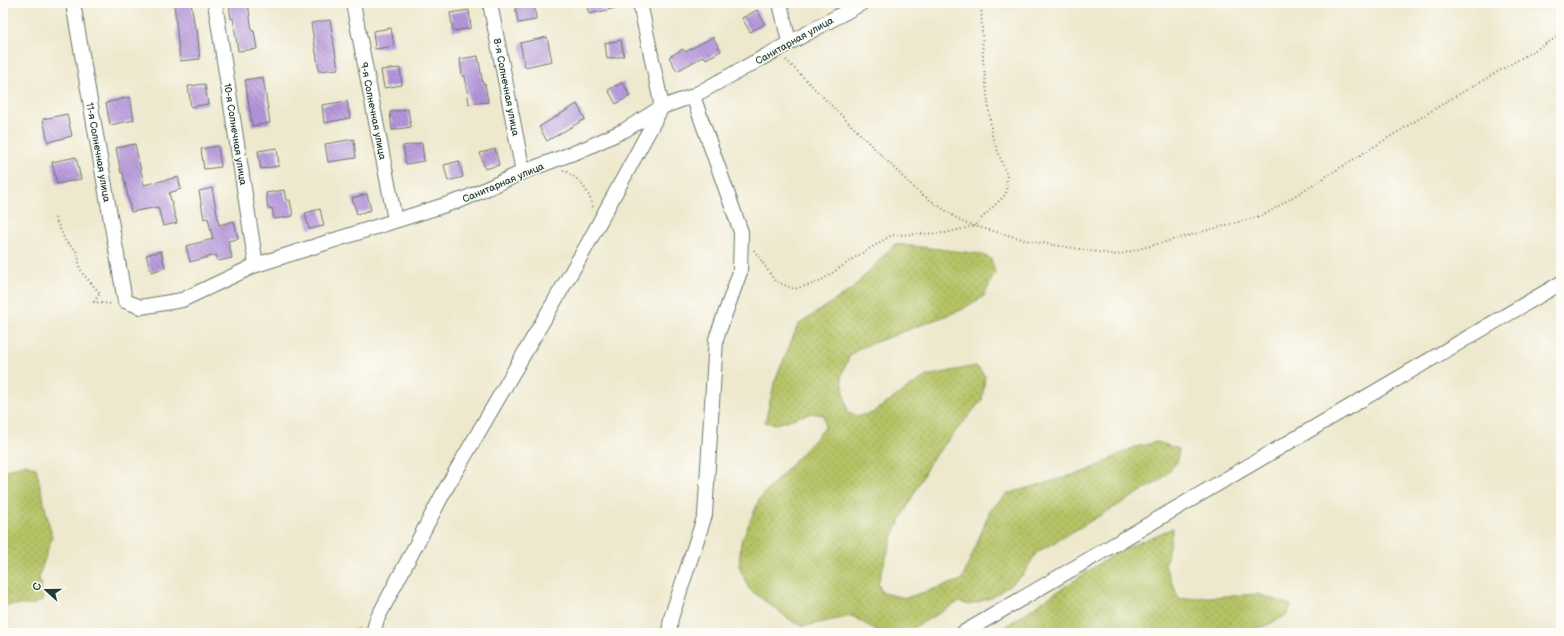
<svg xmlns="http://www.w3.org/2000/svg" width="1564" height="636" font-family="'Balsamiq Sans',sans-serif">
  <defs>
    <pattern id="grass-dots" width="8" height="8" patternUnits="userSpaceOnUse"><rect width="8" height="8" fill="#b5c365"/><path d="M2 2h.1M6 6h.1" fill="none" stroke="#93a054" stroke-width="1.8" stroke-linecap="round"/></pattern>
    <pattern id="building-back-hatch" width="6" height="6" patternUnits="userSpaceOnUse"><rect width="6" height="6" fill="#b594db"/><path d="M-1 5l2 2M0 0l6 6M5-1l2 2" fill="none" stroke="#937ab2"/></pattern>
  </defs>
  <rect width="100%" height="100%" fill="#fdfcf7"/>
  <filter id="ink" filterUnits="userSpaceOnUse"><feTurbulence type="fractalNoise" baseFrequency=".025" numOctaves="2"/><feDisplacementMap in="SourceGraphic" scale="8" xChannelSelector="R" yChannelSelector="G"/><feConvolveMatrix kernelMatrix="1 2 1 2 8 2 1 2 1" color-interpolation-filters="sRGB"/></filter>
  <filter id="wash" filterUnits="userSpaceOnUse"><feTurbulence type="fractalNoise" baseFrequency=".012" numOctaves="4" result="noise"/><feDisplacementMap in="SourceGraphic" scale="16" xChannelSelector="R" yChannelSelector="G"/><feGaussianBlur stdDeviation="0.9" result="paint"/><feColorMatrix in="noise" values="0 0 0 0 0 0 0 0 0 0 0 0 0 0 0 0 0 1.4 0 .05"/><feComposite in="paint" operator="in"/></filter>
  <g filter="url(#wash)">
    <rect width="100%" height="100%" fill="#eee8cd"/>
    <g fill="url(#grass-dots)" stroke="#6a804c">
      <polygon points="895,244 981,254 991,259 995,272 984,296 961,310 860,348 850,355 841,376 848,413 859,416 872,413 926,376 976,366 985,376 982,400 930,462 893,535 878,583 882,593 906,598 962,580 990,511 1006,494 1087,471 1132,448 1157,442 1179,449 1177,462 1161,480 1036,553 1023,575 993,597 970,605 959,602 904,633 881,633 852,616 804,626 793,622 749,589 739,566 741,542 760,498 825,428 824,415 812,413 776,424 765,422 775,381 798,325 852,289"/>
      <polygon points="26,464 36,468 52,537 39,576 43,600 32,605 3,605 3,471"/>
      <polygon points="1173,528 1165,566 1179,599 1258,594 1291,605 1287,615 1251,633 1000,633 1003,628 1117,552"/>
    </g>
    <g id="blocks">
      <g fill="url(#building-back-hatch)">
        <polygon points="174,3 191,3 195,29 197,29 200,59 180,61"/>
        <polygon points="229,3 248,3 252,31 254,31 257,49 238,51 233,18 231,19"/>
        <polygon points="526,3 534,3 536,20 518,23 515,5"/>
        <polygon points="586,3 620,3 621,7 589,14"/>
        <polygon points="469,10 471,28 453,31 450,13"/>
        <polygon points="757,10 765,24 750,32 742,18"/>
        <polygon points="330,20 338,69 319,71 311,23"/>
        <polygon points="391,28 394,46 375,49 373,31"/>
        <polygon points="547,37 552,61 525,67 520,43"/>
        <polygon points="713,37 721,51 706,59 704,56 677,71 669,57 683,49 685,52"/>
        <polygon points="621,40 624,56 607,59 605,43"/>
        <polygon points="478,56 483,84 485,84 488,102 469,104 465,76 462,76 460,59"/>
        <polygon points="400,68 402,85 384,88 381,70"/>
        <polygon points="263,77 270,123 252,126 245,80"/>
        <polygon points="623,82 630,96 616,104 608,90"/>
        <polygon points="205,84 208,104 191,107 188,86"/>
        <polygon points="130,97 134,120 110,125 106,103"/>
        <polygon points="347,101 350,118 324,123 322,105"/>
        <polygon points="577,104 585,119 547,141 539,127"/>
        <polygon points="408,109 411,127 392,130 390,112"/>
        <polygon points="67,114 72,136 48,142 43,119"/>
        <polygon points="354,139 356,158 328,162 325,144"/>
        <polygon points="422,143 424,161 406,164 403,146"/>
        <polygon points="135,144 144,185 178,177 181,189 169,193 177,223 163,226 158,207 131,212 123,173 121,173 116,148"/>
        <polygon points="218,146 221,167 204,169 201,149"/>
        <polygon points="277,148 279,166 261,169 258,151"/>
        <polygon points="495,149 499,165 485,169 480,153"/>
        <polygon points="76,157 81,179 57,184 52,162"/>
        <polygon points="459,161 463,177 448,181 444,165"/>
        <polygon points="212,188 219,225 234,221 238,239 228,241 232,258 218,261 216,255 190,262 186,246 213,239 208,218 204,219 199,191"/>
        <polygon points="284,190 286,200 290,200 293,216 274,219 272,208 268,209 266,193"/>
        <polygon points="367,194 371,210 357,214 352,198"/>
        <polygon points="320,209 324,226 309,229 305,213"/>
        <polygon points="161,251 165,268 151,272 146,255"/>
      </g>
    </g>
  </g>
  <g filter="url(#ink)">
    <use href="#blocks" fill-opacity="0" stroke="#67796a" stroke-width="1"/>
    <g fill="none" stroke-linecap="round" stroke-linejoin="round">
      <g stroke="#67796a" stroke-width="16">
        <g id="minor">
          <polyline points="73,3 125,301 141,307 182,300 256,265 464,199 523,172 584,149 625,130 662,107 693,96 862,3"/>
          <polyline points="215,3 256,265"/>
          <polyline points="353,3 395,220"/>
          <polyline points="490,3 523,172"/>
          <polyline points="780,3 789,42"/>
          <polyline points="373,633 377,619 445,490 586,247 662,107 640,3"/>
          <polyline points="669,633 671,618 705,515 716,339 740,272 741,232 693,96"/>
          <polyline points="963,633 1561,283"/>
        </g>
      </g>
      <g stroke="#67796a" stroke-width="2" stroke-dasharray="1 3" stroke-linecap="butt">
        <polyline points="786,60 917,191 964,223 1029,241 1117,255 1264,215 1449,100 1561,35"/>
        <path d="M563,170C579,178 588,189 593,207"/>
        <polyline points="55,218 66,242 76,250 79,260 79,266 83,274 100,293 94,302 112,304"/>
        <polyline points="754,250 775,281 794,289 819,282 851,260 892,235 945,233 974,226 1006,194 1007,176 992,136 983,60 981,3"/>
        <polyline points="345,633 361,627"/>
      </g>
      <use href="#minor" stroke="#fff" stroke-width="14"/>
    </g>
  </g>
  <g text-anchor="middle" stroke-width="3" stroke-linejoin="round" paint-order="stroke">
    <g font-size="10" fill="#1f3d34" stroke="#fdfcf7">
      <text transform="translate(794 40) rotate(-29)" y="4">Санитарная улица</text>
      <text transform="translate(507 87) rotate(79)" y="4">8-я Солнечная улица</text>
      <text transform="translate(374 111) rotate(79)" y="4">9-я Солнечная улица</text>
      <text transform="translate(236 134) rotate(81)" y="4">10-я Солнечная улица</text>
      <text transform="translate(99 152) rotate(80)" y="4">11-я Солнечная улица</text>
      <text transform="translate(503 182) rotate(-23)" y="4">Санитарная улица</text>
    </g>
  </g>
  <rect width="1564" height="636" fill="none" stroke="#fdfcf7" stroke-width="16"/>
  <g transform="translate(46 590) rotate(291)" stroke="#fdfcf7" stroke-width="3" paint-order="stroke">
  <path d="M0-3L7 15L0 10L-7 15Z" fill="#1f3d34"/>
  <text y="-6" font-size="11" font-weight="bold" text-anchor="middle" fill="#1f3d34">С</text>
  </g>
</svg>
